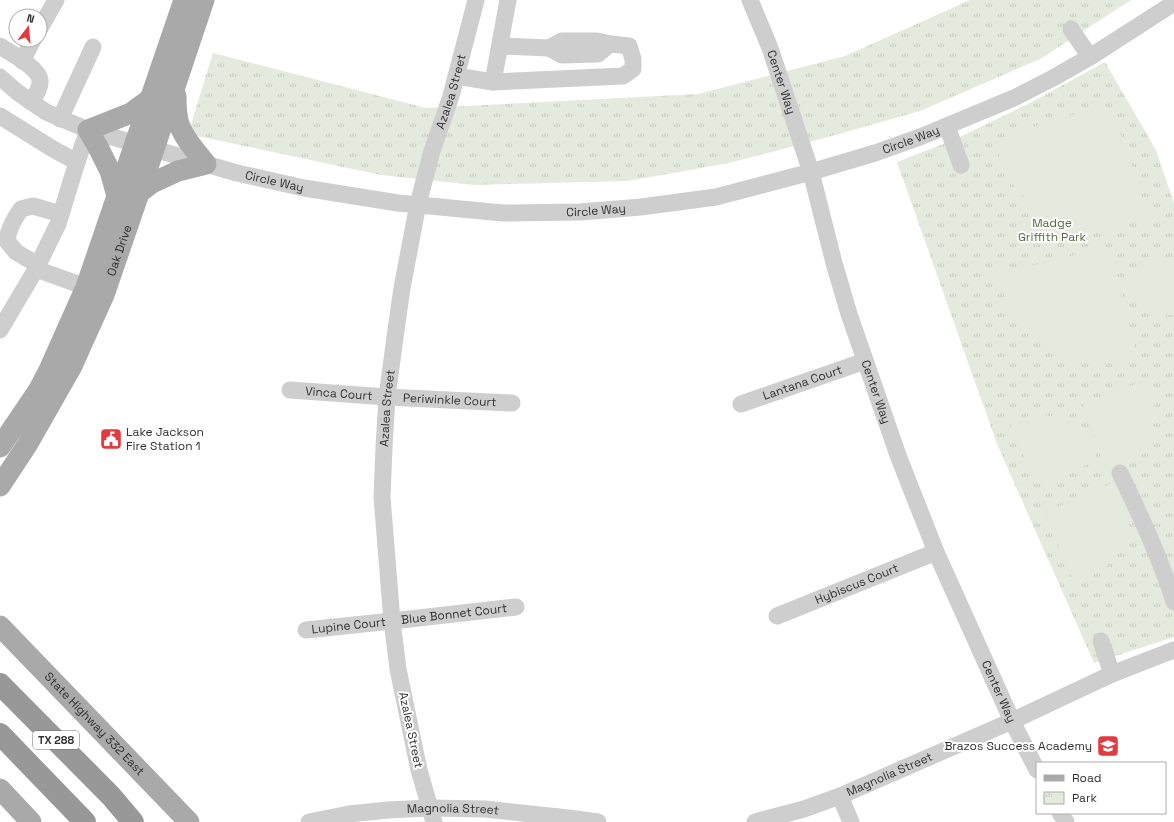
<svg xmlns="http://www.w3.org/2000/svg" width="1174" height="822" font-family="'Space Grotesk',sans-serif">
  <defs>
    <pattern id="park-tufts" width="24" height="20" patternUnits="userSpaceOnUse"><rect width="24" height="20" fill="#e4eadd"/><path d="M3 7l-1-3M5 7V3M7 7l1-3M15 17l-1-3M17 17v-4M19 17l1-3" fill="none" stroke="#c4c9be"/></pattern>
  </defs>
  <rect width="100%" height="100%" fill="#fff"/>
  <g fill="url(#park-tufts)">
    <polygon points="970,0 1131,0 1040,59 920,111 821,139 729,163 628,181 474,185 381,175 188,134 213,53 426,108 698,94 845,56"/>
    <polygon points="1105,62 1156,150 1174,203 1174,637 1094,663 997,444 897,162 956,139 1028,104"/>
  </g>
  <g fill="#e4eadd">
    <polygon points="1091,110 1099,110 1108,114 1123,139 1149,217 1118,228 1086,229 1071,226 1055,220 1039,212 1028,202 1007,177 996,147 1044,122"/>
    <polygon points="1100,249 1112,254 1137,358 1101,363 1065,356 1047,347 1020,326 1009,308 996,274"/>
    <path d="M1174,256V315C1153,316 1132,303 1127,282C1126,278 1126,273 1125,269Z"/>
    <path d="M1146,380C1149,386 1152,392 1153,398C1160,422 1147,452 1124,463C1118,466 1112,467 1106,469L1083,404Z"/>
    <path d="M1045,415C1065,419 1079,425 1091,443C1094,448 1095,456 1097,461L1036,484L1010,424L1027,416Z"/>
    <path d="M1114,482C1117,488 1121,493 1123,499C1135,528 1120,564 1091,576C1086,579 1079,579 1073,581L1045,513Z"/>
  </g>
  <g fill="none" stroke-linecap="round" stroke-linejoin="round">
    <g stroke="#cecece" stroke-width="17">
      <polyline points="508,0 493,82 623,76 633,69 633,59 629,46 610,44 597,41 562,41 549,48"/>
      <path id="s1" d="M750,0L770,48L811,172L834,263L849,314L899,458L936,552L1012,721L1037,770"/>
      <polyline points="40,28 56,0"/>
      <polyline points="1071,29 1090,57"/>
      <path d="M0,46C10,53 38,67 40,80C41,88 35,96 31,102"/>
      <polyline points="500,46 549,48 562,55 598,54 610,44"/>
      <polyline points="22,61 33,40"/>
      <polyline points="456,76 493,82"/>
      <path id="s2" d="M0,77L17,92L46,112L88,130L237,173L304,188L398,203L503,213L580,212L641,207L716,197L811,172L875,153L920,137L1016,97L1053,78L1090,57L1174,3"/>
      <polyline points="0,116 53,149 77,162"/>
      <polyline points="60,119 93,47"/>
      <polyline points="947,126 961,165"/>
      <path d="M38,265L16,252L7,241C8,229 14,219 21,209L33,206L61,214"/>
      <polyline points="36,269 86,287"/>
      <polyline points="0,330 36,269 58,224 77,162 88,130"/>
      <path id="s3" d="M290,390L387,397L512,403"/>
      <path id="s4" d="M741,404L865,361"/>
      <path d="M1120,473C1140,515 1160,557 1174,602"/>
      <path id="s5" d="M777,616L936,552"/>
      <path id="s6" d="M306,630L392,621L516,607"/>
      <polyline points="1101,641 1112,674"/>
      <polyline points="840,796 851,822"/>
      <polyline points="1060,813 1066,822"/>
      <path id="s7" d="M309,822L349,814L388,810L430,808L485,809L568,818L598,822"/>
      <path id="s8" d="M434,822L419,770L398,669L392,621L382,497L384,447L387,397L396,330L402,288L418,204L432,151L451,96L476,0"/>
      <path id="s9" d="M755,822L804,809L840,796L1012,721L1112,674L1174,650"/>
    </g>
    <g stroke="#a9a9a9" stroke-width="21">
      <path d="M139,193L152,183L178,171L206,164C197,152 184,139 179,124C176,115 176,105 176,96"/>
      <polyline points="117,196 110,171 98,147 88,130 131,113 150,99"/>
      <polyline points="0,447 38,391 49,370 86,287 184,0"/>
      <path id="s10" d="M0,486L27,445L72,366L104,295L148,167L204,0"/>
      <path id="s11" d="M0,626L189,822"/>
      <polyline points="0,789 31,822"/>
    </g>
    <g stroke="#989898" stroke-width="22">
      <polyline points="0,684 111,796 133,822"/>
      <polyline points="0,734 85,822"/>
    </g>
  </g>
  <defs>
    <g id="civic-square" transform="scale(1.15)"><rect x="-9" y="-9" width="18" height="18" rx="4" fill="#e13b3f" stroke="#fff"/><path d="M-.6-6.5H3V-4.5H.6V-3L4-1V1h2V6H-6V1h2V-1L-.6-3ZM-1.2 2.5V6h2.4V2.5Z" fill="#fff"/></g>
    <g id="school-square" transform="scale(1.15)"><rect x="-9" y="-9" width="18" height="18" rx="4" fill="#e13b3f" stroke="#fff"/><path d="M0-5L7-2L0 1L-7-2ZM-4 1L0 2.5L4 1V4Q0 6-4 4Z" fill="#fff"/></g>
  </defs>
  <g fill-rule="evenodd">
    <use href="#civic-square" x="111" y="439"/>
    <use href="#school-square" x="1108" y="746"/>
  </g>
  <g text-anchor="middle" stroke-width="4" stroke-linejoin="round" paint-order="stroke">
    <rect fill="#fff" stroke="#6f6f6f" stroke-width="1" x="33" y="731" width="46" height="18" rx="3"/>
    <g font-size="11" font-weight="bold" fill="#313131">
      <text x="56" y="744">TX 288</text>
    </g>
    <g font-size="12" fill="#313131" stroke="#fff">
      <text dy="4" stroke="none"><textPath href="#s1" startOffset="88">Center Way</textPath></text>
      <text dy="4" stroke="none"><textPath href="#s8" startOffset="743">Azalea Street</textPath></text>
      <text dy="4" stroke="none"><textPath href="#s2" startOffset="945">Circle Way</textPath></text>
      <text dy="4" stroke="none"><textPath href="#s2" startOffset="297">Circle Way</textPath></text>
      <text dy="4" stroke="none"><textPath href="#s2" startOffset="621">Circle Way</textPath></text>
      <text dy="4" stroke="none"><textPath href="#s10" startOffset="265">Oak Drive</textPath></text>
      <text dy="4" stroke="none"><textPath href="#s4" startOffset="65">Lantana Court</textPath></text>
      <text dy="4" stroke="none"><textPath href="#s1" startOffset="412">Center Way</textPath></text>
      <text dy="4" stroke="none"><textPath href="#s3" startOffset="49">Vinca Court</textPath></text>
      <text dy="4" stroke="none"><textPath href="#s3" startOffset="160">Periwinkle Court</textPath></text>
      <text dy="4" stroke="none"><textPath href="#s8" startOffset="419">Azalea Street</textPath></text>
      <text dy="4" stroke="none"><textPath href="#s5" startOffset="86">Hybiscus Court</textPath></text>
      <text dy="4" stroke="none"><textPath href="#s6" startOffset="149">Blue Bonnet Court</textPath></text>
      <text dy="4" stroke="none"><textPath href="#s6" startOffset="43">Lupine Court</textPath></text>
      <text dy="4" stroke="none"><textPath href="#s1" startOffset="736">Center Way</textPath></text>
      <text dy="4" stroke="none"><textPath href="#s11" startOffset="136">State Highway 332 East</textPath></text>
      <text transform="translate(411 730) rotate(78)" y="4">Azalea Street</text>
      <text dy="4" stroke="none"><textPath href="#s9" startOffset="143">Magnolia Street</textPath></text>
      <text dy="4" stroke="none"><textPath href="#s7" startOffset="145">Magnolia Street</textPath></text>
    </g>
    <g font-size="12" fill="#526d3f" stroke="#fff">
      <text x="1052" y="227">Madge<tspan x="1052" dy="14">Griffith Park</tspan></text>
    </g>
    <g font-size="12" fill="#313131" stroke="#fff" text-anchor="start">
      <text x="126" y="436">Lake Jackson<tspan x="126" dy="14">Fire Station 1</tspan></text>
      <text x="1092" y="750" text-anchor="end">Brazos Success Academy</text>
    </g>
  </g>
  <rect x="1036" y="762" width="130" height="52" fill="#ffffff" stroke="#adadad"/>
  <rect x="1044" y="775" width="20" height="6" fill="#a9a9a9" stroke="#adadad"/>
  <text x="1072" y="782" font-size="12" fill="#313131">Road</text>
  <rect x="1044" y="792" width="20" height="12" fill="url(#park-tufts)" stroke="#adadad"/>
  <text x="1072" y="802" font-size="12" fill="#313131">Park</text>
  <g transform="translate(28 28) rotate(16)"><circle r="19" fill="#ffffff" stroke="#adadad"/>
  <path d="M0-3L7 15L0 10L-7 15Z" fill="#e13b3f"/>
  <text y="-6" font-size="11" font-weight="bold" text-anchor="middle" fill="#313131">N</text>
  </g>
</svg>
